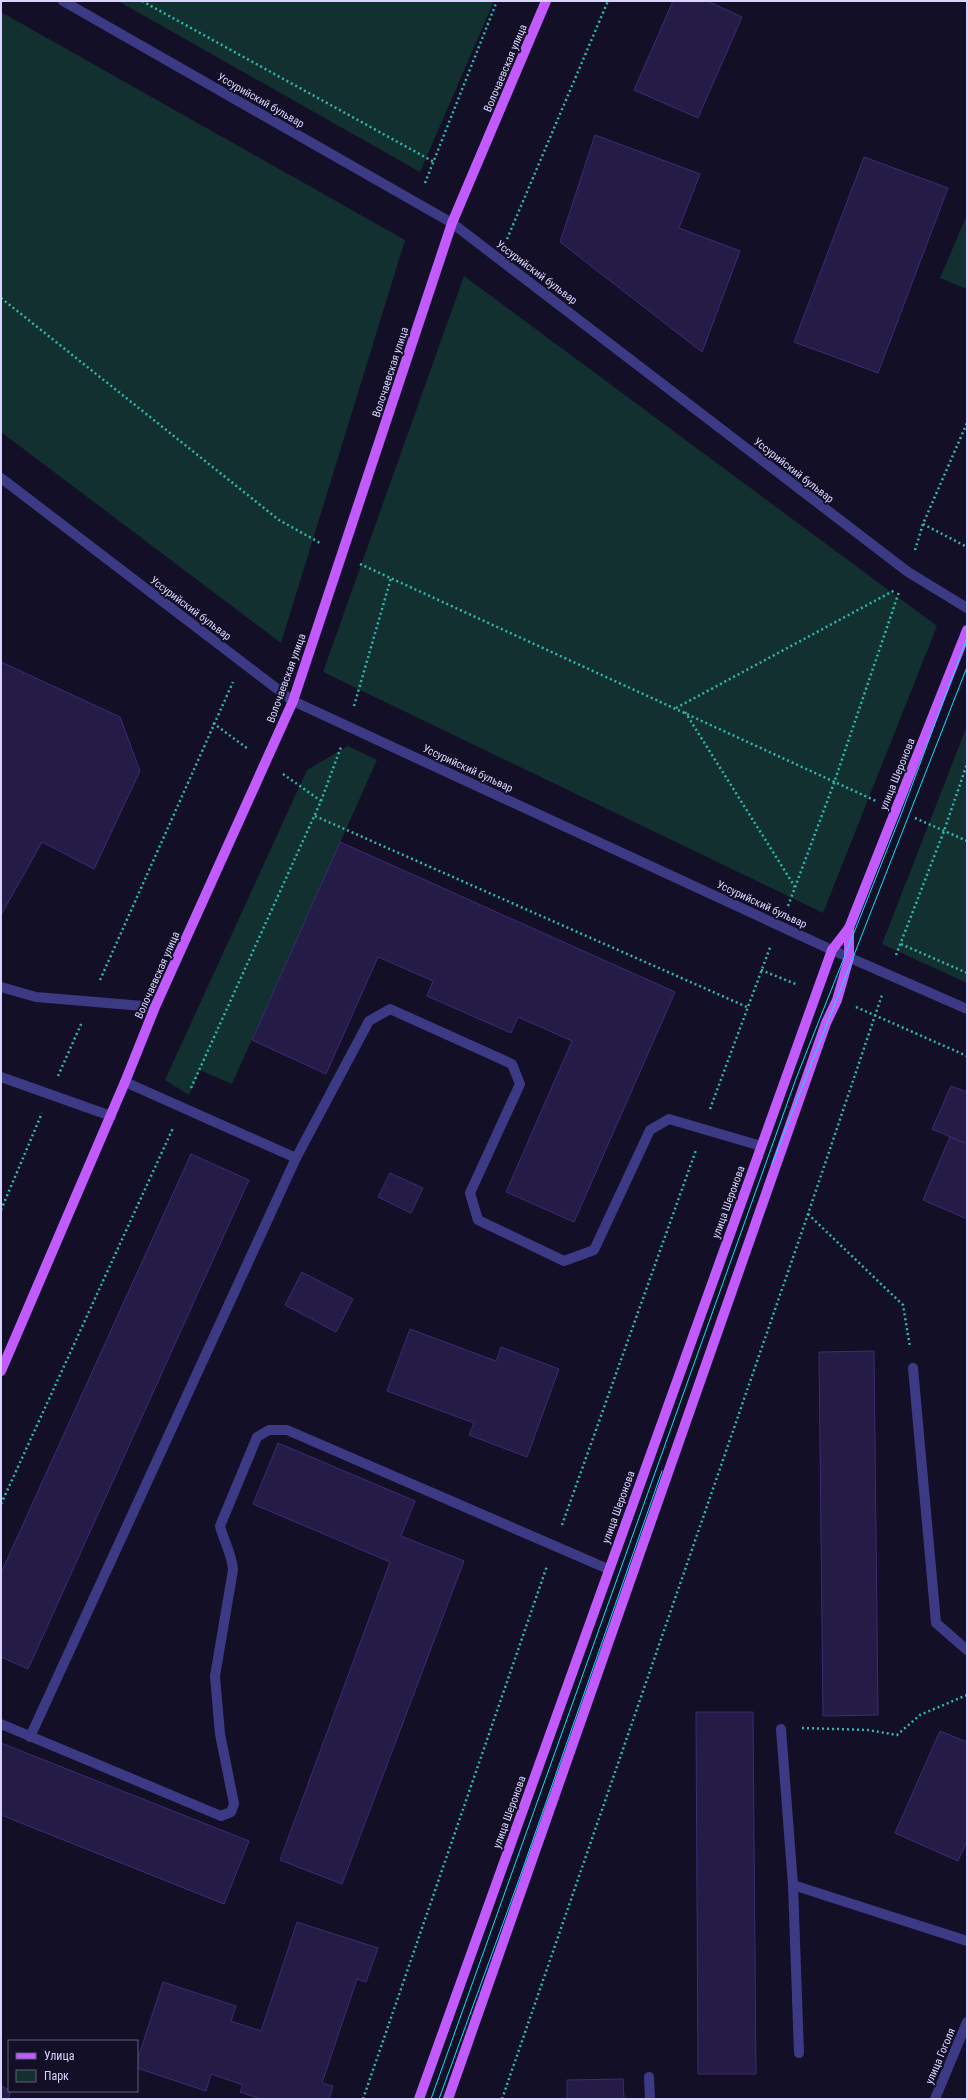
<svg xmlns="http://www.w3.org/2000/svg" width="968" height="2100" font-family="'Roboto Condensed',sans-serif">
  <rect width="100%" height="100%" fill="#130f26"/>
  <g fill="#12302f">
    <polygon points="118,1 494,1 420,172"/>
    <polygon points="1,12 405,240 281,643 1,432"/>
    <polygon points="967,215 967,289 940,278"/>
    <polygon points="464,276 937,626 823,913 323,672"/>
    <polygon points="967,726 967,983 882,944"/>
    <polygon points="348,746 377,760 232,1084 200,1070 189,1095 165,1080 307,770"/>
  </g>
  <g fill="#241b47" stroke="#3b2d73">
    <polygon points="673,1 707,1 742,17 698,118 634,90"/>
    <polygon points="595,135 700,174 679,228 740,251 702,352 560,242"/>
    <polygon points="864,157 948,188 878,373 794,342"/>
    <polygon points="1,662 120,717 140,771 94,869 42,842 1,915"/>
    <polygon points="340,842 675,992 574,1222 506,1192 572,1041 518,1017 511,1033 427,996 433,981 378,957 326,1074 252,1040"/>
    <polygon points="951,1086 967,1092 967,1144 932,1129"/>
    <polygon points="950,1137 967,1144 967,1219 923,1200"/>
    <polygon points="191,1154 249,1180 28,1669 1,1657 1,1573"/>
    <polygon points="390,1173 423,1188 411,1213 378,1197"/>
    <polygon points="302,1272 353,1299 336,1332 285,1305"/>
    <polygon points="410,1329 496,1361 501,1347 559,1369 527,1457 469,1435 474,1423 387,1391"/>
    <polygon points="874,1351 878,1715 823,1716 819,1352"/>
    <polygon points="278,1443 415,1501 401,1536 464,1561 342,1884 280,1860 390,1562 253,1504"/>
    <polygon points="696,1712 753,1712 756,2074 698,2074"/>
    <polygon points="940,1731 967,1742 967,1841 958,1861 895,1833"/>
    <polygon points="1,1743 249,1841 224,1904 1,1815"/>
    <polygon points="297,1922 378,1948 366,1982 357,1979 322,2083 333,2086 329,2099 261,2099 240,2092 243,2085 211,2074 206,2091 137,2068 137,2061 163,1982 236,2006 231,2021 261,2031"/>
    <polygon points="623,2079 624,2099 567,2099 567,2080"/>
    <polygon points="1,2086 11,2091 8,2099 1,2099"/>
  </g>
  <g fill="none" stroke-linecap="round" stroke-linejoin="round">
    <g stroke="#2fb8b0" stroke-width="2.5" stroke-dasharray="2 3" stroke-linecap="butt">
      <polyline points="142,1 434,162"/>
      <polyline points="425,183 497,1"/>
      <polyline points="507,239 608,1"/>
      <polyline points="1,298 279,520 322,544"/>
      <polyline points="923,524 967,547"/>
      <polyline points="915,550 923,524 967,423"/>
      <polyline points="360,564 876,801"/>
      <polyline points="354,706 391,578"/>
      <polyline points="676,708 895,590"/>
      <polyline points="685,712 795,887"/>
      <polyline points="213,723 248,749"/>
      <polyline points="283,774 321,801"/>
      <polyline points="315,816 747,1007"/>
      <polyline points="915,818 967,841"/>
      <polyline points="788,906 834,783 899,592"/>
      <polyline points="901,944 967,973"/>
      <polyline points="896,955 944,831 967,764"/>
      <polyline points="761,970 798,985"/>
      <polyline points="100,980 233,682"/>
      <polyline points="856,1007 967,1056"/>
      <polyline points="58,1076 82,1022"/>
      <polyline points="191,1088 321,801 341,747"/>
      <polyline points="710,1109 771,945"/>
      <polyline points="1,1210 42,1113"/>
      <polyline points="808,1214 903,1305 910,1347"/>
      <polyline points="1,1504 173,1128"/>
      <polyline points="562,1525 696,1150"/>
      <polyline points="802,1728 868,1730 897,1735 920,1715 967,1695"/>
      <polyline points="363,2099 547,1566"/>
      <polyline points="502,2099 808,1214 882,995"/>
    </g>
    <g stroke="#3d3a85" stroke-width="10">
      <polyline points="63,1 452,223 908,572 967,608"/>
      <polyline points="1,478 293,701 832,950 967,1009"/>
      <polyline points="1,987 36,997 155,1007"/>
      <polyline points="1,1077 111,1116"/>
      <polyline points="125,1082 296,1158 369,1021 390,1009 512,1064 520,1084 470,1193 478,1220 564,1261 594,1250 650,1130 669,1119 761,1146"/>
      <polyline points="913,1368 936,1623 967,1650"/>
      <path d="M1,1724L221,1816L231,1812L234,1804L220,1734L215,1676L233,1570C232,1554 224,1542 220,1526L257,1437L269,1430H287L608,1569"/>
      <polyline points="781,1729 793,1885"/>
      <polyline points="30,1737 296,1158"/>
      <polyline points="799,2053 793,1885 967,1941"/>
      <polyline points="649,2077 650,2099"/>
      <polyline points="935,2099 967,2022"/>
    </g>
    <g stroke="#c25bff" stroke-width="10">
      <polyline points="1,1371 125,1082 155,1007 293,701 452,223 546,1"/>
      <polyline points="419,2099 832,950 849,928 967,630"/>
      <polyline points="448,2099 826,1023 837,1000 849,958 849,928"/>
    </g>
    <g stroke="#00e5ff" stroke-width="1">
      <polyline points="772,1164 967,667"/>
      <polyline points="431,2099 797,1076 902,812 967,638"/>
      <polyline points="439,2099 521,1874 662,1471"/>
    </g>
  </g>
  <g text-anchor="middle" stroke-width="4" stroke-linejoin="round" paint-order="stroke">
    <g font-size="11" fill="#d9d4ff" stroke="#130f26">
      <text transform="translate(505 68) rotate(-67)" y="4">Волочаевская улица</text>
      <text transform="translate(261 100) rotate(30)" y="4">Уссурийский бульвар</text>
      <text transform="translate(537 272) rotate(37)" y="4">Уссурийский бульвар</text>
      <text transform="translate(390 372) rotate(-72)" y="4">Волочаевская улица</text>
      <text transform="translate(794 470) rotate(38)" y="4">Уссурийский бульвар</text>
      <text transform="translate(191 608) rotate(37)" y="4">Уссурийский бульвар</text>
      <text transform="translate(286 678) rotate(-70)" y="4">Волочаевская улица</text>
      <text transform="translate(468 768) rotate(25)" y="4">Уссурийский бульвар</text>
      <text transform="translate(897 774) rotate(-68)" y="4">улица Шеронова</text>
      <text transform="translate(762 904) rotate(25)" y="4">Уссурийский бульвар</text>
      <text transform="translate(157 975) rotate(-66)" y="4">Волочаевская улица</text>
      <text transform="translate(728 1202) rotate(-70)" y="4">улица Шеронова</text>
      <text transform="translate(618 1507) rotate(-70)" y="4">улица Шеронова</text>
      <text transform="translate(509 1812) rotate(-70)" y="4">улица Шеронова</text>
      <text transform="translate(940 2056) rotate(-67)" y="4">улица Гоголя</text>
    </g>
  </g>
  <rect width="968" height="2100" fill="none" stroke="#d9d4ff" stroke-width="4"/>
  <rect x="8" y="2040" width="130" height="52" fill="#130f26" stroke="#625e7d"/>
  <rect x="16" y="2053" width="20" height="6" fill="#c25bff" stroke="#625e7d"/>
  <text x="44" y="2060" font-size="12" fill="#d9d4ff">Улица</text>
  <rect x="16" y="2070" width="20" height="12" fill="#12302f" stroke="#625e7d"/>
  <text x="44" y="2080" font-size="12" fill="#d9d4ff">Парк</text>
</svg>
